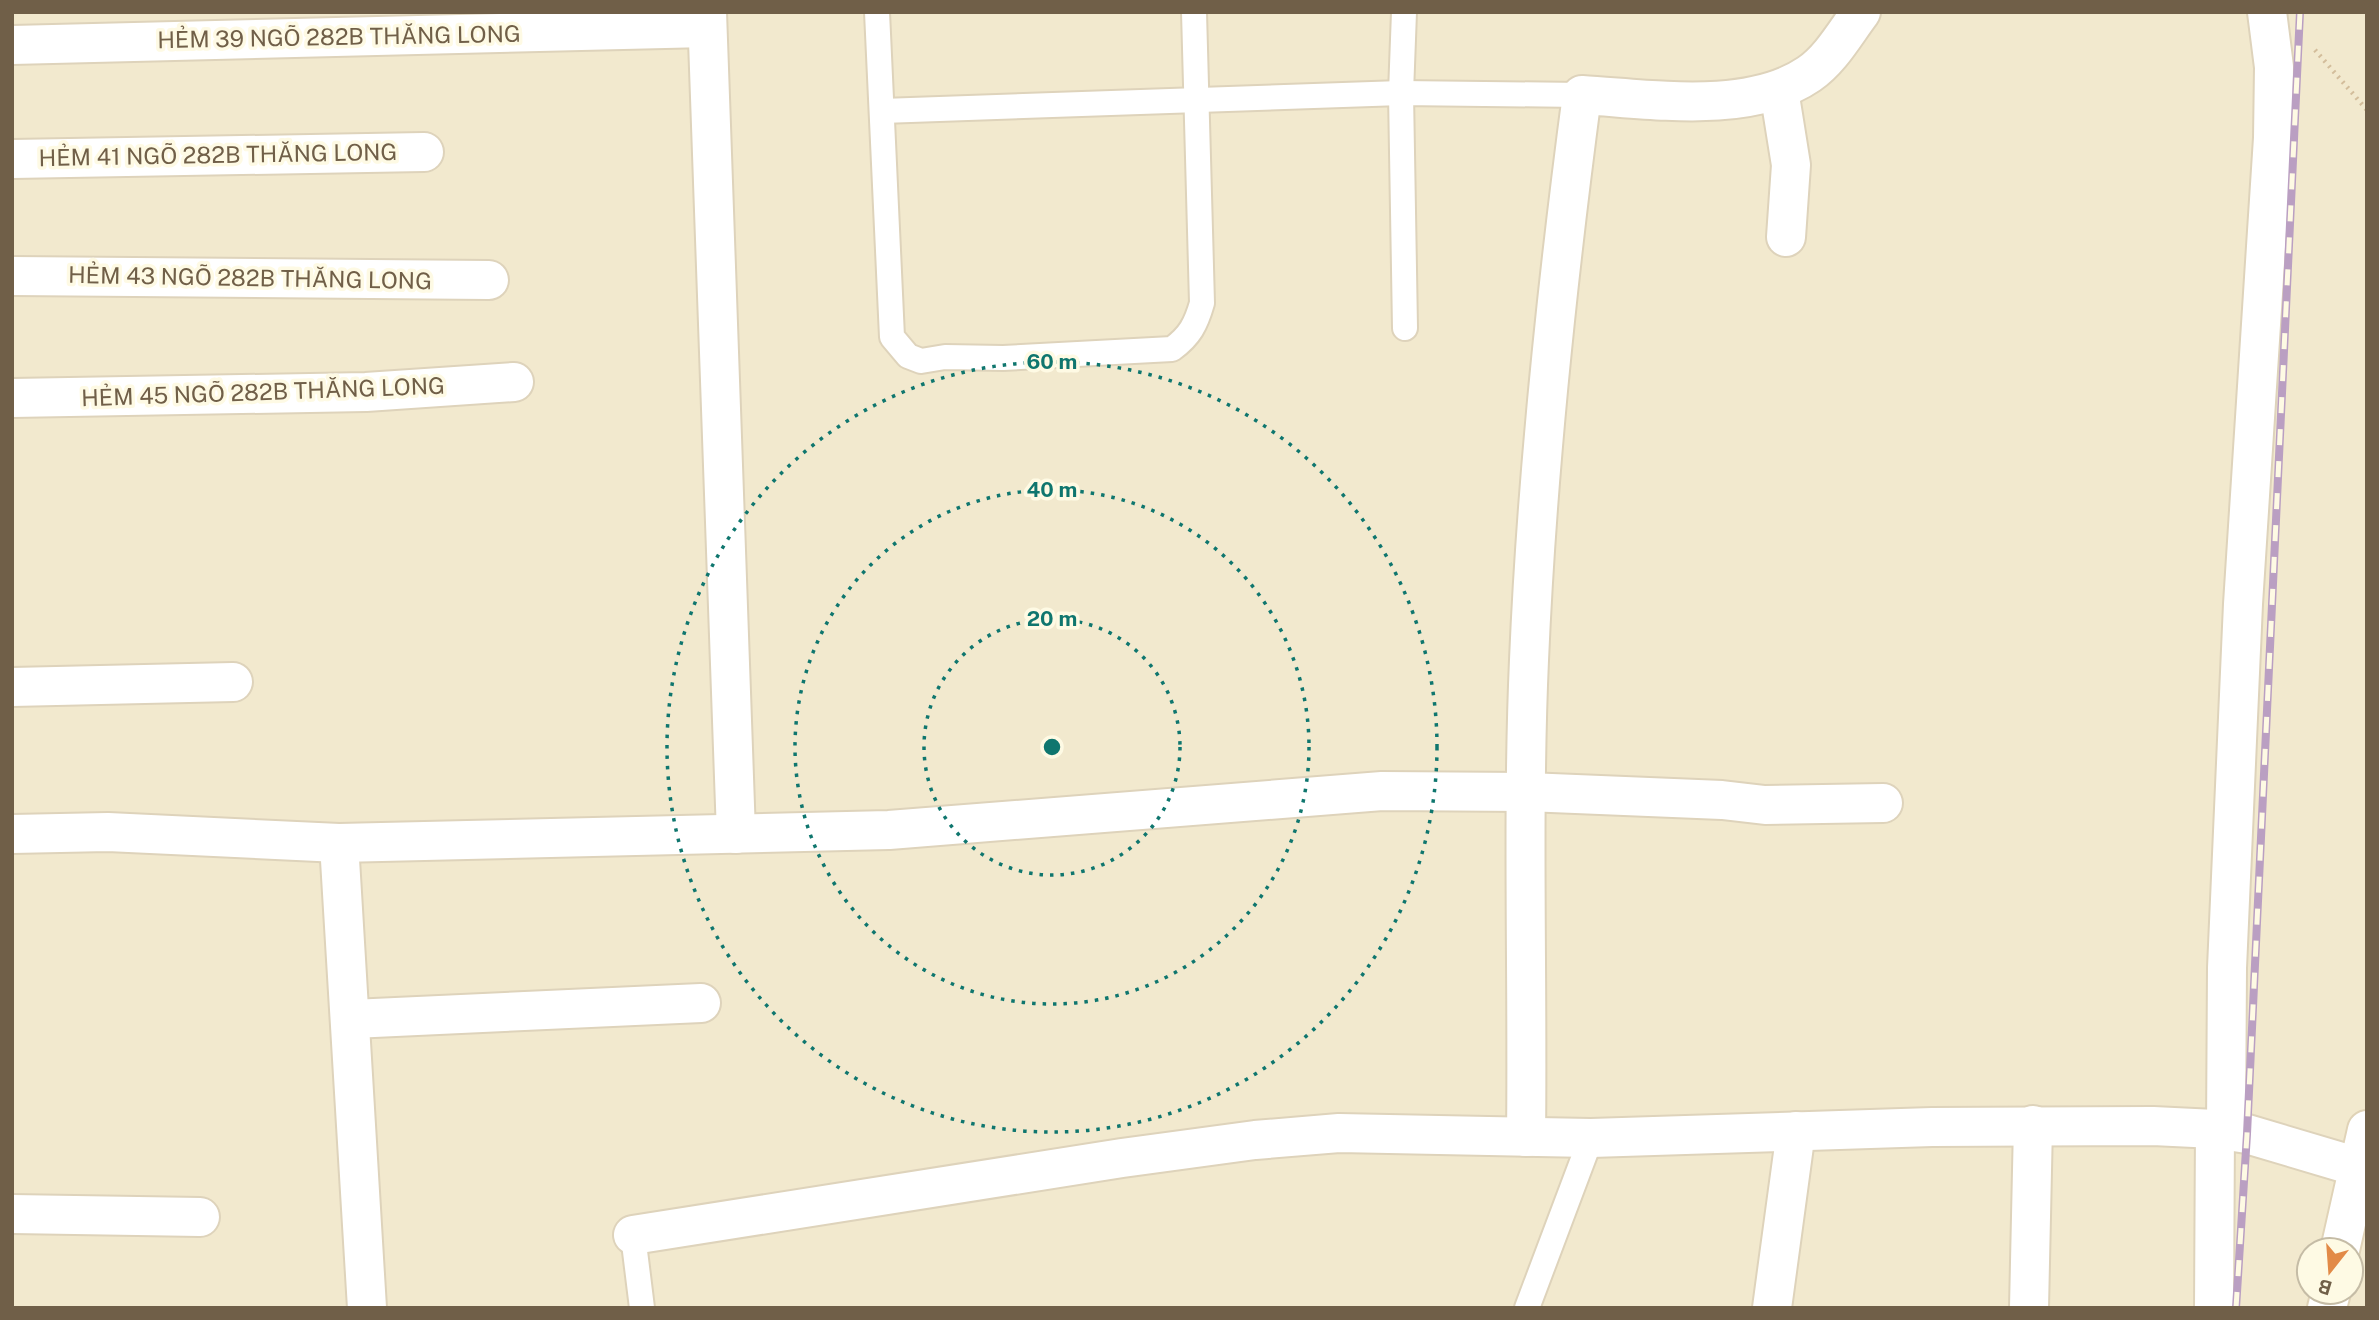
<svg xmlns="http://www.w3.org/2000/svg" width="2379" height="1320" font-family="'Public Sans',sans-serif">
  <rect width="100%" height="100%" fill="#fbf6df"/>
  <path fill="#f2e9ce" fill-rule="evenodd" d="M12,12H2367V1308H12ZM2309,1250H2351V1292H2309Z"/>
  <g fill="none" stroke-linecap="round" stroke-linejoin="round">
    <g stroke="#ded3bb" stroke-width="28">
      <g id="lane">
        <path d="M877,12L892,337L908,356L921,361L945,357L1003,358L1172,349C1190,336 1196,324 1202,303L1194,12"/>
        <polyline points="1404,12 1401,93 1405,328"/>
        <polyline points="882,111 1401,93 1582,95"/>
        <polyline points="633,1235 642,1308"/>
        <polyline points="1527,1308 1591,1138"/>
      </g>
    </g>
    <g stroke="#ded3bb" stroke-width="42">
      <g id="street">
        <polyline points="707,12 736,834"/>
        <polyline points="12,45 707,28"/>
        <polyline points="1779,90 1791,165 1786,237"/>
        <polyline points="12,159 424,152"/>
        <polyline points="12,276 489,280"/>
        <polyline points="12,398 366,392 514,382"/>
        <polyline points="12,687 233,682"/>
        <polyline points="12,834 108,832 339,843 889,830 1382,791 1527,792 1722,800 1765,805 1883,803"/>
        <polyline points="339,843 367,1308"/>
        <polyline points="352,1019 701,1003"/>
        <polyline points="2226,1130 2227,968 2243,604 2273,138 2274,67 2267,12"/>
        <path d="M1526,1137C1528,978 1522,819 1529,660C1537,471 1557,283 1582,95C1652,99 1749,115 1809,74C1831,59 1845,33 1861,12"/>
        <polyline points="12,1214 200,1217"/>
        <polyline points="633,1235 1122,1158 1255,1140 1339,1133 1591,1138 1932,1127 2153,1126 2215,1129 2247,1134 2358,1167"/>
        <polyline points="1772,1308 1796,1131"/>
        <polyline points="2029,1308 2033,1125"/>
        <polyline points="2214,1308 2215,1129"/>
      </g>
    </g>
    <g stroke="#e0d3b7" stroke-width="42">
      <g id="secondary">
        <polyline points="2340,1250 2367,1130"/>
        <polyline points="2327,1308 2331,1292"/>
      </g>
    </g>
    <polyline stroke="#d3bd9b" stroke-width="4.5" stroke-dasharray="2 5" stroke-linecap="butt" points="2315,50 2367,110"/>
    <use href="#lane" stroke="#fff" stroke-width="24"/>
    <use href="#street" stroke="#fff" stroke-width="38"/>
    <use href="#secondary" stroke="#fff" stroke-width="38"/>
    <g stroke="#ba9fc2" stroke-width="8">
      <polyline id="rail" points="2236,1308 2247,1134 2300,12"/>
    </g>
    <use href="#rail" stroke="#fefae4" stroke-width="5" stroke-dasharray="16" stroke-linecap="butt"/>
  </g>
  <g fill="none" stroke="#0f766e" stroke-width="3.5" stroke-dasharray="3.5 7">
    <circle cx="1052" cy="747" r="128"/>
    <circle cx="1052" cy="747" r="257"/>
    <circle cx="1052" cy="747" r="385"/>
  </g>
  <g text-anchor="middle" stroke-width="7" stroke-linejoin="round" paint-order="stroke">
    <g font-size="23" fill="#705f48" stroke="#fefae4">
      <text transform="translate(339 37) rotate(-1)" y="8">HẺM 39 NGÕ 282B THĂNG LONG</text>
      <text transform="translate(218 155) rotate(-1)" y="8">HẺM 41 NGÕ 282B THĂNG LONG</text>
      <text transform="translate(250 278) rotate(1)" y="8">HẺM 43 NGÕ 282B THĂNG LONG</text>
      <text transform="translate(263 392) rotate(-2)" y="8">HẺM 45 NGÕ 282B THĂNG LONG</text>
    </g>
  </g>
  <circle cx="1052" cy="747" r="10" fill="#0f766e" stroke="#fefae4" stroke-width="3.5"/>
  <g font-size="21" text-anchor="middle" font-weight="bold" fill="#0f766e" stroke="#fefae4" stroke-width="7" stroke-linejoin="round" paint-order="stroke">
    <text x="1052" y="369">60 m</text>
    <text x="1052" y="497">40 m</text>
    <text x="1052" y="626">20 m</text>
  </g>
  <rect width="2379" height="1320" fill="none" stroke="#705f48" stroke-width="28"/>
  <g transform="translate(2330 1271) rotate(197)"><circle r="33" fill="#fefae4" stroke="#c5bca6" stroke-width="2"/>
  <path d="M0-5L12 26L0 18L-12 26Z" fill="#e28a47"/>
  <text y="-10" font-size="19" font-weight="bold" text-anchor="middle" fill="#705f48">B</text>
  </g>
</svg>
